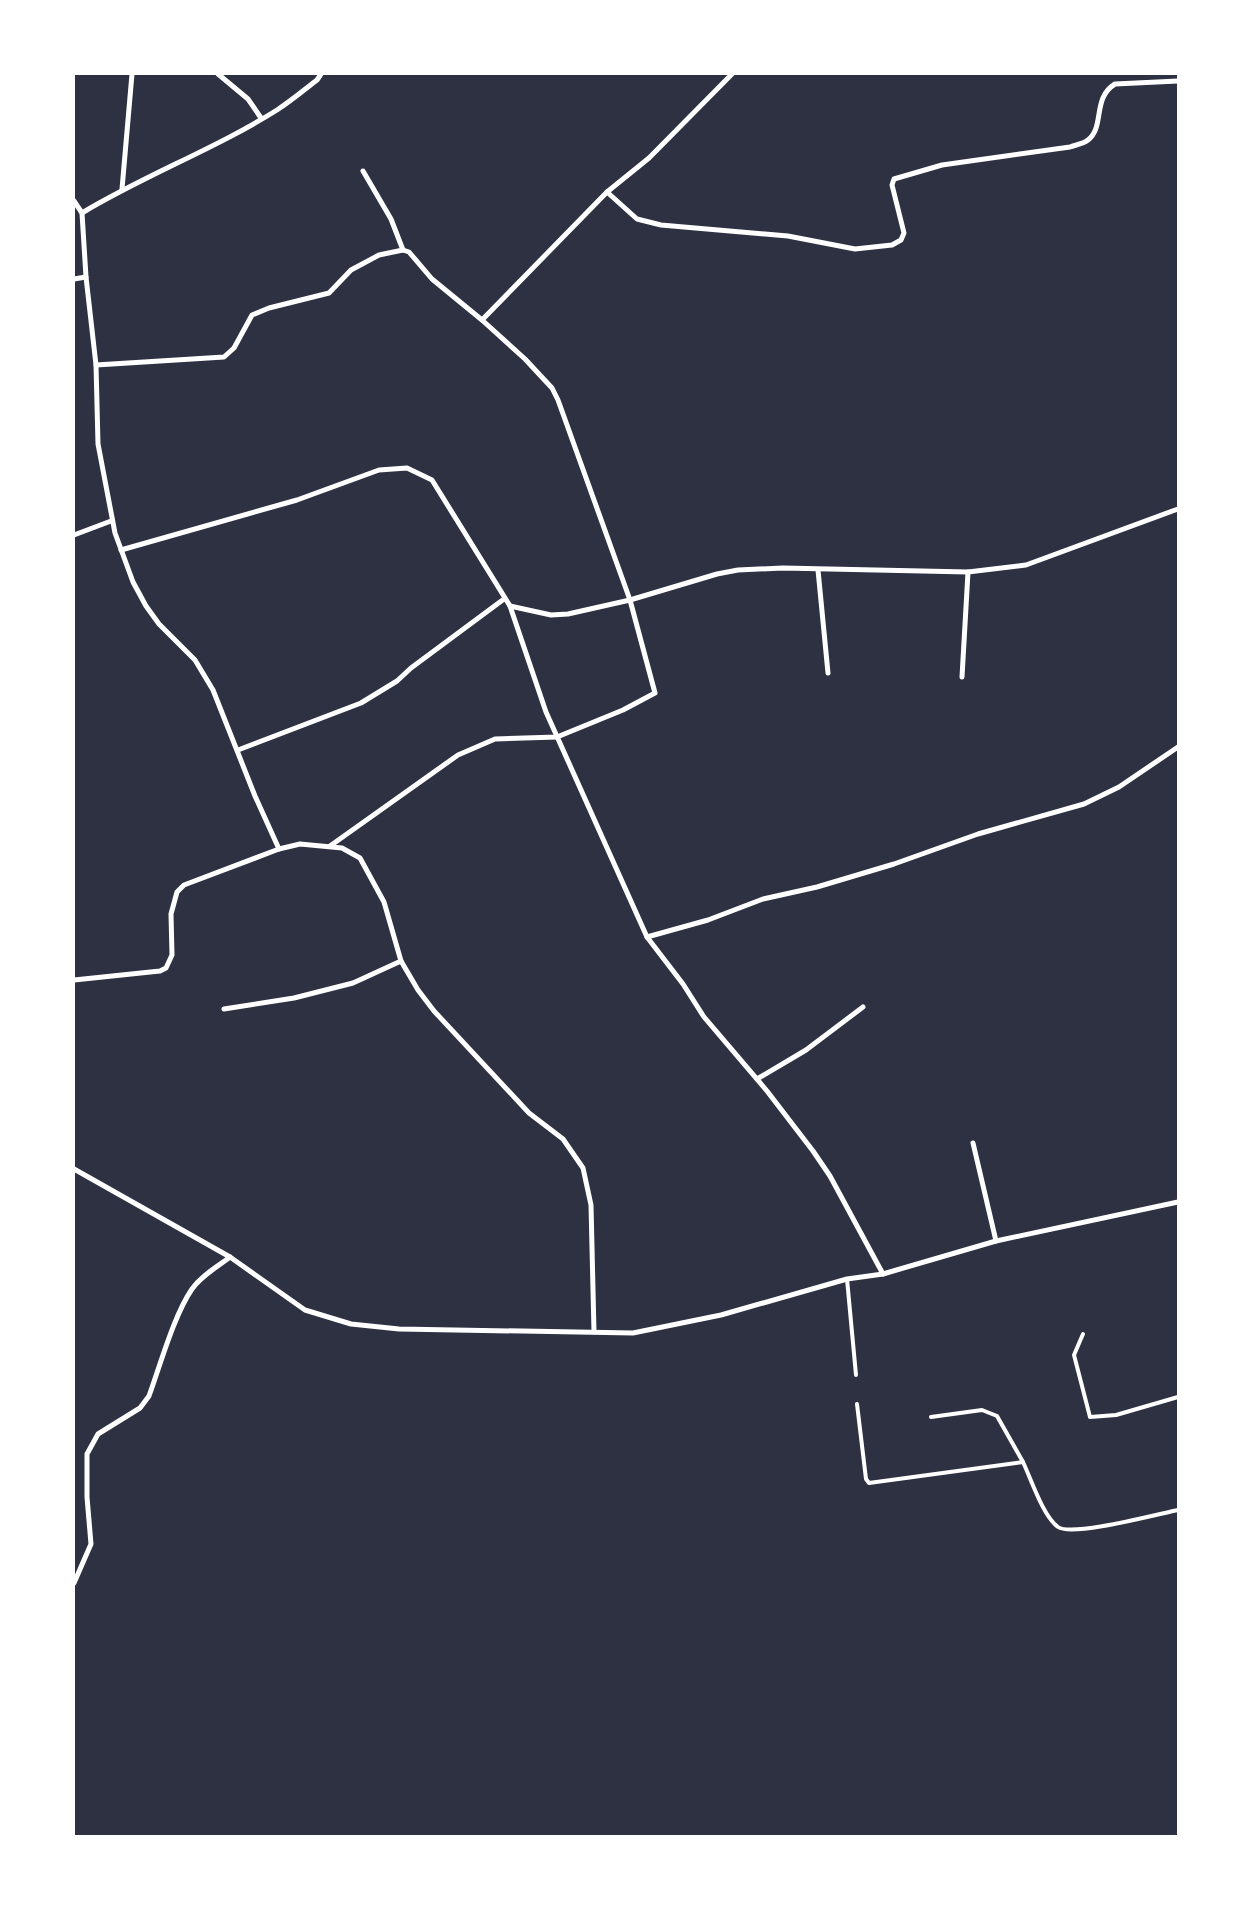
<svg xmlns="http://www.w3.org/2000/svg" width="1252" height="1910" font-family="Barlow,sans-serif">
  <rect width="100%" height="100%" fill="#2d3142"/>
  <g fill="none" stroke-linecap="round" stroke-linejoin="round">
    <g stroke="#fff" stroke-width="4">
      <polyline points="847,1279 856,1375"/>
      <polyline points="1083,1334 1074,1355 1090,1417 1116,1415 1178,1397"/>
      <path d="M857,1404L866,1479L869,1483L1023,1462C1031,1479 1043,1516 1058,1527C1072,1537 1158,1514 1178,1510"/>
      <polyline points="931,1417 982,1410 997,1416 1023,1462"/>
    </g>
    <g stroke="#fff" stroke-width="5">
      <polyline points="218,74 248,99 261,118"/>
      <polyline points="363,171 391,219 403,250"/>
      <polyline points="122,189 132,74"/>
      <path d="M607,192L637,219L661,225L788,236L855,249L892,245L901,240L904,233L892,185L894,179L942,165L1070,147C1075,145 1083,144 1088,140C1105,127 1092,98 1115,84L1178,81"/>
      <polyline points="74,201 82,213 86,277 96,365 98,444 115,533 133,582 146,606 159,624 195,660 213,690 255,796 279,849"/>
      <path d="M82,213C145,175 215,149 277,110C291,101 304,90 317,80L321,74"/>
      <polyline points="74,279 86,277"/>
      <polyline points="482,320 607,192 649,158 732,74"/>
      <polyline points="96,365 224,357 234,348 252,315 269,308 329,293 351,270 379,255 403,250 409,252 432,279 482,320 525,359 552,388 558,400 630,600 655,693 623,710 557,737 495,739 458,755 330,846"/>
      <polyline points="74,535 111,521"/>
      <polyline points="121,550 297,500 379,470 407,468 432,480 510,606 546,712 647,937 683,984 704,1017 767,1091 813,1151 830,1176 883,1274"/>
      <polyline points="818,570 828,673"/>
      <polyline points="510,606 551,615 568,614 630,600 717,574 738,570 783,568 968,572 1026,565 1178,509"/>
      <polyline points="962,677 968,572"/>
      <polyline points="238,750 361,703 397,681 411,668 504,599"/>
      <polyline points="647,937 708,920 763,899 817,887 894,864 978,834 1084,804 1119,787 1178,747"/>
      <polyline points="74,980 160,971 166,968 172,955 171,914 177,892 184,885 279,849 300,844 342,848 360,858 384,902 401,961 418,990 434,1011 529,1113 563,1139 583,1168 591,1205 594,1332"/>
      <polyline points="224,1009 294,998 353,983 401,961"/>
      <polyline points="757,1079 806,1050 863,1007"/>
      <polyline points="973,1143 996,1241"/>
      <polyline points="74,1169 230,1257 305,1310 351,1324 399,1329 633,1333 721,1315 847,1279 883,1274 996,1241 1178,1202"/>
      <path d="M74,1583L91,1544L87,1497V1454L98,1434L140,1408L149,1396C160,1366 174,1315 192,1289C201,1276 217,1267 230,1257"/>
    </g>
  </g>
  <rect width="1252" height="1910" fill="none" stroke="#ffffff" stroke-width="150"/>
</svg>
